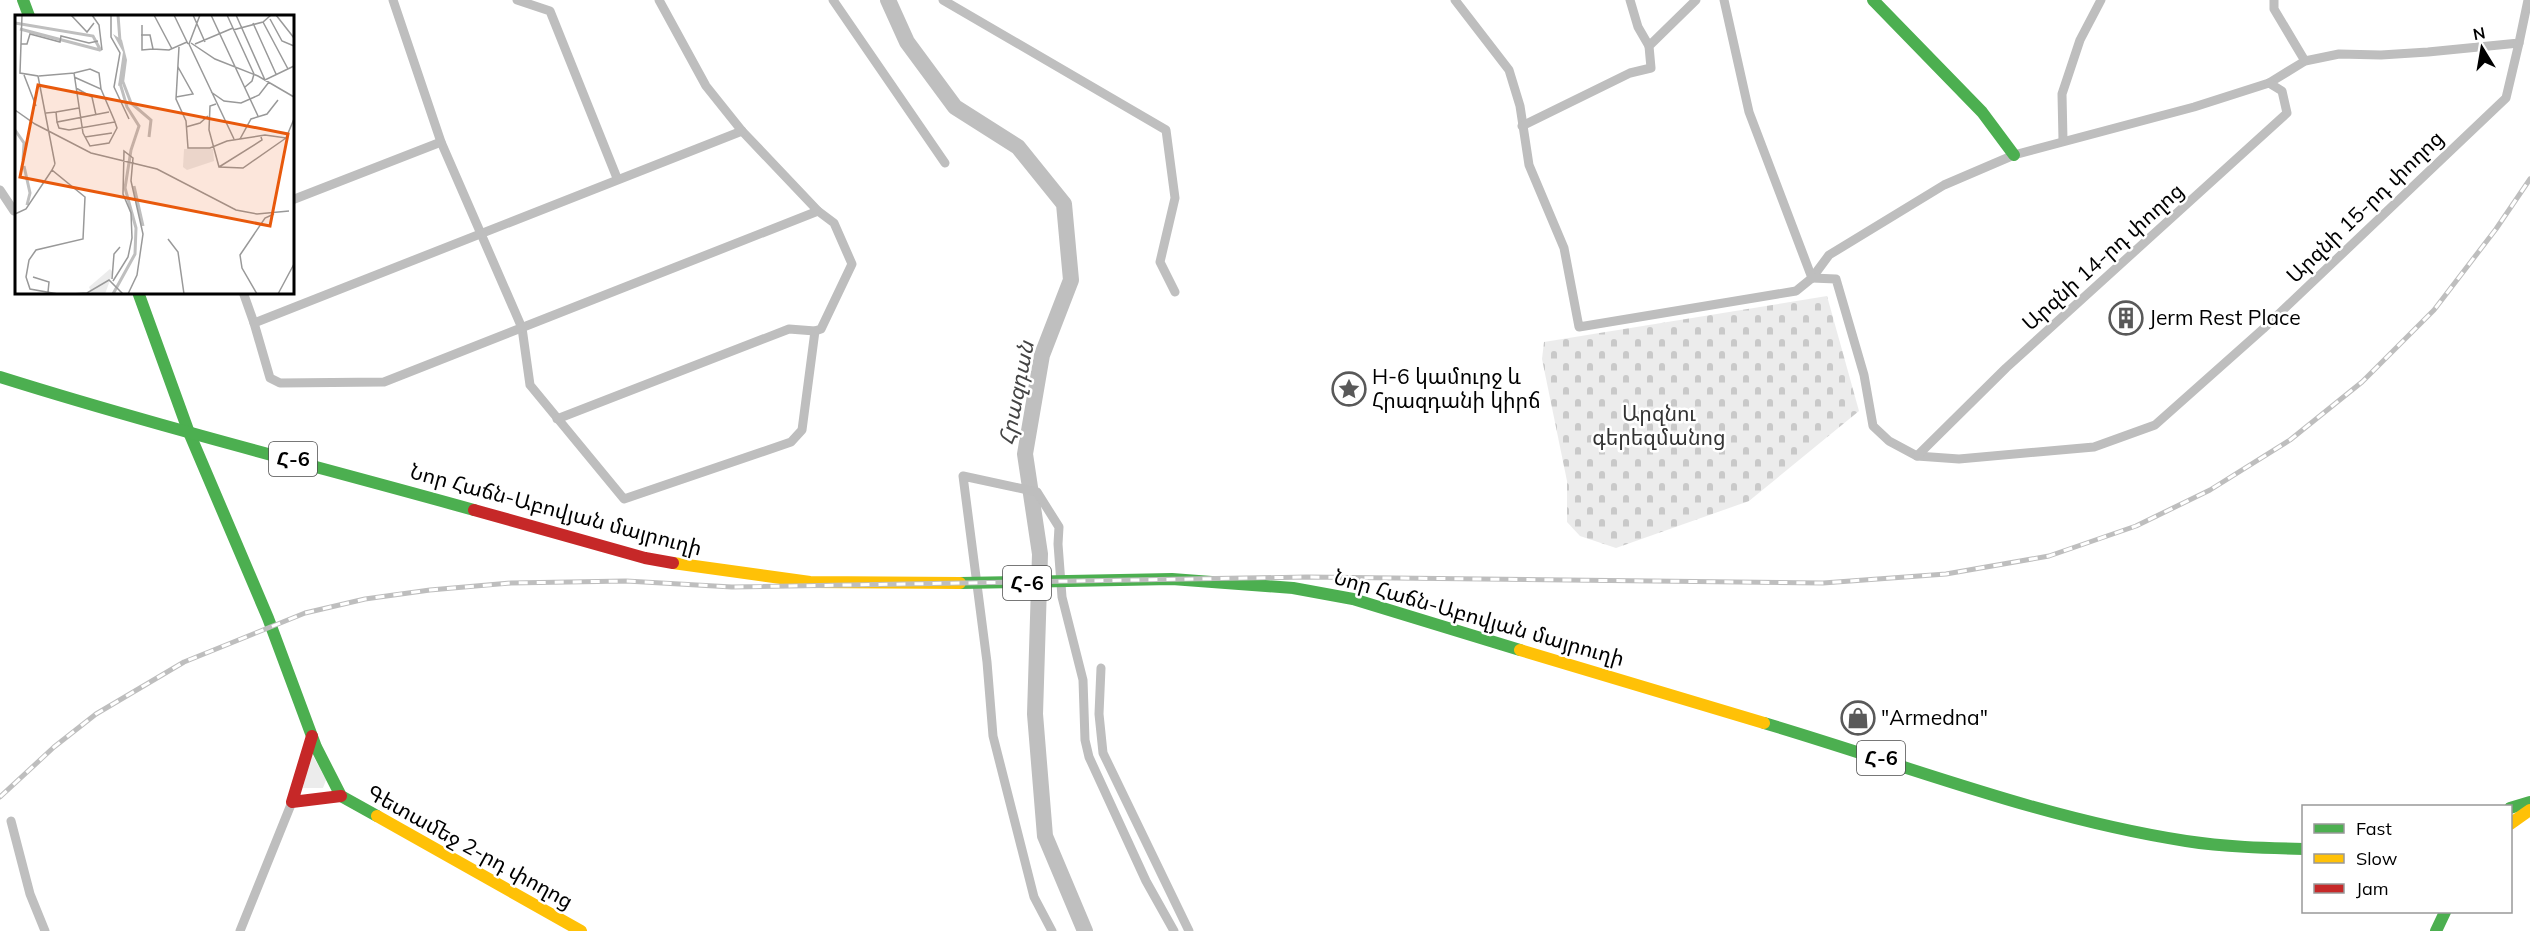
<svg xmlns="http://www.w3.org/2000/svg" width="2530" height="931" font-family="Mulish,'Noto Sans Armenian',sans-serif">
  <defs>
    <pattern id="cemetery-stones" width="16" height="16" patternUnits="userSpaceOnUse" patternTransform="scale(1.5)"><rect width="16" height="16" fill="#ececec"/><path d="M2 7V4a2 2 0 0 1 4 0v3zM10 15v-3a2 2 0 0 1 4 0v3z" fill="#c9c9c9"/></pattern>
  </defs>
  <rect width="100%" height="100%" fill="#fff"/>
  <polygon fill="#ececec" points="311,752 326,780 323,788 303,788"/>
  <polygon fill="url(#cemetery-stones)" points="1827,296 1859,411 1749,501 1616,548 1580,536 1567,522 1567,481 1542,359 1544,342"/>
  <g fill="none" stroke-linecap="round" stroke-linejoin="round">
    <g stroke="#bfbfbf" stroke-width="9">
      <polyline points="943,0 1166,130 1175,198 1160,262 1175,292"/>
      <polyline points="1101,668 1099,714 1103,753 1189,931"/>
      <polyline points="11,821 30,894 45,931"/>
    </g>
    <polyline stroke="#bfbfbf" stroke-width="16" points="888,0 907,42 955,107 1018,147 1064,204 1071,280 1042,355 1025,454 1040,554 1035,714 1045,836 1085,931"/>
    <g stroke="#bebebe" stroke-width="9">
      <polyline points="393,0 441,142 522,328 530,385 624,499 791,442 802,430 815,331 821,329 852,264 834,223 818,211"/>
      <polyline points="517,0 550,11 617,178"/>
      <polyline points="833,0 945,163"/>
      <polyline points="1455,0 1509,70 1520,106 1529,165 1564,248 1579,327 1796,291 1812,278 1829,255 1944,185 2014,155 2194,107 2269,83 2305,61 2339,54 2381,55 2428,52 2519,43 2528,0"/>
      <polyline points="1630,0 1638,27 1649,46"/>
      <polyline points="1724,0 1749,112 1812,278"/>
      <polyline points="2274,0 2274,9 2305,61"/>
      <polyline points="1522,126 1630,73 1651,68 1649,46 1696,0"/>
      <polyline points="2063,140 2062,94 2080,40 2101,0"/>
      <polyline points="0,190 14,211"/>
      <polyline points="292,200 441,142"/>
      <polyline points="1812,278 1836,279 1864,375 1873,426 1889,441 1917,456 1959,459 2094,447 2155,425 2263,329 2506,98 2519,43"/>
      <polyline points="243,292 254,323 742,131"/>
      <polyline points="254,323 270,378 280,383 384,382 818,211 742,131 706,86 659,0"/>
      <polyline points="557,419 789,329 815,331"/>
      <polyline points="1917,456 2006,368 2287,113 2282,91 2269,83"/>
      <polyline points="240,931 292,802"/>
      <polyline points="1052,931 1034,897 993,736 987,662 963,476 1037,492 1059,527 1058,544 1062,597 1083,680 1085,740 1089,757 1146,881 1174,931"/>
    </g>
    <g stroke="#4caf50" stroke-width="12">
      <polyline points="23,0 29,16"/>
      <polyline points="1873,0 1982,112 2014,155"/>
      <polyline points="138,292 188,430 268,618 316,747 341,796 377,816"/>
      <path d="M0,377C156,426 316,466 474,510"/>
      <polyline points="960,583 1172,579 1293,588 1353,599 1520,650"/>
      <path d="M1764,723C1903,764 2042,819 2186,841C2225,847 2264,848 2304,849"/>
      <polyline points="2510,808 2530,802"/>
      <polyline points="2436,931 2445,912"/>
    </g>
    <g stroke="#ffc107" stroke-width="12">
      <polyline points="673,563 810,582 960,583"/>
      <polyline points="1520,650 1764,723"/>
      <polyline points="377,816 581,931"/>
      <polyline points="2510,824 2530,810"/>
    </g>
    <g stroke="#c62828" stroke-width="12">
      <polyline points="474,510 645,558 673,563"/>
      <polyline points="312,736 292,802 341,796"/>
    </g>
    <g stroke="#bebebe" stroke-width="5">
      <polyline id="rail" points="0,797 54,747 96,714 184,662 305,613 365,599 430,590 511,583 626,581 732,587 1307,577 1823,583 1946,574 2049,556 2136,526 2210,490 2290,440 2362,382 2434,310 2496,229 2530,179"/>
    </g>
    <use href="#rail" stroke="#fff" stroke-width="3" stroke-dasharray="9" stroke-linecap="butt"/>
  </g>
  <defs>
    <g id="building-ring" transform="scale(1.725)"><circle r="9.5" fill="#fff" stroke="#595959" stroke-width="1.5"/><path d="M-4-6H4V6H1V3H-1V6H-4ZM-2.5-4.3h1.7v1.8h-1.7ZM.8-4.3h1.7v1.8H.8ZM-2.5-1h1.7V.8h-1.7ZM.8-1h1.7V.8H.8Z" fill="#595959"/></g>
    <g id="sight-ring" transform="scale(1.725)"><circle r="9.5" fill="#fff" stroke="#595959" stroke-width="1.5"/><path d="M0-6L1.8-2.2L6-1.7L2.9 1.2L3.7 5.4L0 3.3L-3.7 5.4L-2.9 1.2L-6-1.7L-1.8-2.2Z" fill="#595959"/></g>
    <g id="shop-ring" transform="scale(1.725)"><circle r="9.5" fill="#fff" stroke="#595959" stroke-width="1.5"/><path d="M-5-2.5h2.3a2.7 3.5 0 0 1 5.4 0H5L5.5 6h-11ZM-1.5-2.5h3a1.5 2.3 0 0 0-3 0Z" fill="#595959"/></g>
  </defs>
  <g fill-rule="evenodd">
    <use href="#building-ring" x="2126" y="318"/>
    <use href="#sight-ring" x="1349" y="389"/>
    <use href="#shop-ring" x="1858" y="718"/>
  </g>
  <g text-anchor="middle" stroke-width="5" stroke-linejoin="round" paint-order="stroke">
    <g fill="#fff" stroke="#4c4c4c" stroke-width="1.5">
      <rect x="269" y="442" width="48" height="34" rx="4.5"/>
      <rect x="1003" y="566" width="48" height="34" rx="4.5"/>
      <rect x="1857" y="741" width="48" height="34" rx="4.5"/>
    </g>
    <g font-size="20" font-weight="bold" fill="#000">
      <text x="293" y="466">Հ-6</text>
      <text x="1027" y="590">Հ-6</text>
      <text x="1881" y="765">Հ-6</text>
    </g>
    <g font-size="21" fill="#000" stroke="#fff">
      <text transform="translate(2365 207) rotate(-44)" y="7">Արզնի 15-րդ փողոց</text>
      <text transform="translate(2103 257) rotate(-42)" y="7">Արզնի 14-րդ փողոց</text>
      <text transform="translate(556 510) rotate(15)" y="7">Նոր Հաճն-Աբովյան մայրուղի</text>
      <text transform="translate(1479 618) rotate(16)" y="7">Նոր Հաճն-Աբովյան մայրուղի</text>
      <text transform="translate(470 847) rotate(29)" y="7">Գետամեջ 2-րդ փողոց</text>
    </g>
    <g font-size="21" fill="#000" stroke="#fff" text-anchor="start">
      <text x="2149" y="325">Jerm Rest Place</text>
      <text x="1372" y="384">H-6 կամուրջ և<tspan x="1372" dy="24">Հրազդանի կիրճ</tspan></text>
      <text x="1881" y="725">"Armedna"</text>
    </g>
    <g font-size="21" fill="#333" stroke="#fff">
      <text x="1659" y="421">Արզնու<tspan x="1659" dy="24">գերեզմանոց</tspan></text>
    </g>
    <g font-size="22" font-style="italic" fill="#444" stroke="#fff">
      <text transform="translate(1016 393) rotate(-79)" y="8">Հրազդան</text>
    </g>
  </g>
  <g transform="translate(15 15)">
    <rect width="279" height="279" fill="#fff"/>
    <path d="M169,134H198L199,146L172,155L168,152ZM95,254L98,257L90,279H77L74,272Z" fill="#ececec"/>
    <path d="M98,19L107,25L112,45L109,68L103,71L108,37Z" fill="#bfbfbf"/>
    <path fill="none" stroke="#bfbfbf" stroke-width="3" d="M103,0L105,26M0,8L78,21L86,36M5,14L85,35M108,67L116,88L136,105L134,122M0,115L9,128L8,145M9,151L15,178L12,190M119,171L128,211M98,279L120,239L121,213L110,173L116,135L124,111L112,92L105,68"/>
    <path fill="none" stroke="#999" stroke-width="1.5" d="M7,0L5,58L23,61L40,149M56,0L72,17L79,8M77,0L84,10L87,35M96,0V22L105,38L99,72L114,104M139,0L157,34M159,0L173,29M178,0L190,27M185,0L174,29L219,124M196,0L243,101M212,0L239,59L237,66L230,72M221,0L250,65L279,51M261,0L279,23M255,4L267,26L279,31M248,7L273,54M238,8L261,59M127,10V35L138,34M218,15L248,7L256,0M126,20H135L138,34L154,35L172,27M176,28L200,44L243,61L279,82M6,29H12L15,19L45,27L46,21L74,28L83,26M180,29L218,13M164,32L161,84L171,106L173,133H195L212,126L250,120L271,123L279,104M59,58L75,54L84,58L86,74M9,60L21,91M24,61L59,58L68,118L75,131L94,128L102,113L100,107M61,73L77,82L81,100M196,77L209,86L226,88L244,80L254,67M161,82L178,79L163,52M201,89L195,91L194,115L204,152L228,153L271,123M0,95L20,109L76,138L142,154L221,195L242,199L274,196M41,97L64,93M31,98L41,97L42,107L94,97M42,107L44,113L54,115L100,107L86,74L59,62M171,112L185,108L193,101M70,122L97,118M225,124L236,104L252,99L263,85M40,149L37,155L70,182L68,224L21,235L14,245L11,262L15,274L43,279M204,152L247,125L246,122M0,199L11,194L37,155M153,224L163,237L169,279M18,262L34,267L33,277M97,264L99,239L105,232M98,266L113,242L117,223L116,198L108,179L109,136L118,143L116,166L128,219L122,260L113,279M57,279L72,278L94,265L108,279M242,279L227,253L225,240L250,203L259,199M263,279L279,249"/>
    <path fill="#e8590c" fill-opacity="0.15" stroke="#e8590c" stroke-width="3" d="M23,70L273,119L255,211L5,162Z"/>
    <rect width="279" height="279" fill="none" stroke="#000" stroke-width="3"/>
  </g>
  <rect x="2302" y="805" width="210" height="108" fill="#ffffff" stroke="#999999" stroke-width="1.5"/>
  <rect x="2314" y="824" width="30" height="9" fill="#4caf50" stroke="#999999" stroke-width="1.5"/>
  <text x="2356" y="835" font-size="18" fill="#000000">Fast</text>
  <rect x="2314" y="854" width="30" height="9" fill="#ffc107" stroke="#999999" stroke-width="1.5"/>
  <text x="2356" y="865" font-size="18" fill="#000000">Slow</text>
  <rect x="2314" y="884" width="30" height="9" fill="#c62828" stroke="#999999" stroke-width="1.5"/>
  <text x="2356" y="895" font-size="18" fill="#000000">Jam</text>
  <g transform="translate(2482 48) rotate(349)" stroke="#ffffff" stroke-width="4.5" paint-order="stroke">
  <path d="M0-4.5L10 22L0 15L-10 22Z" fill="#000000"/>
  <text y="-9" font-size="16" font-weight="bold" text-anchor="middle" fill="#000000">N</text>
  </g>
</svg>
